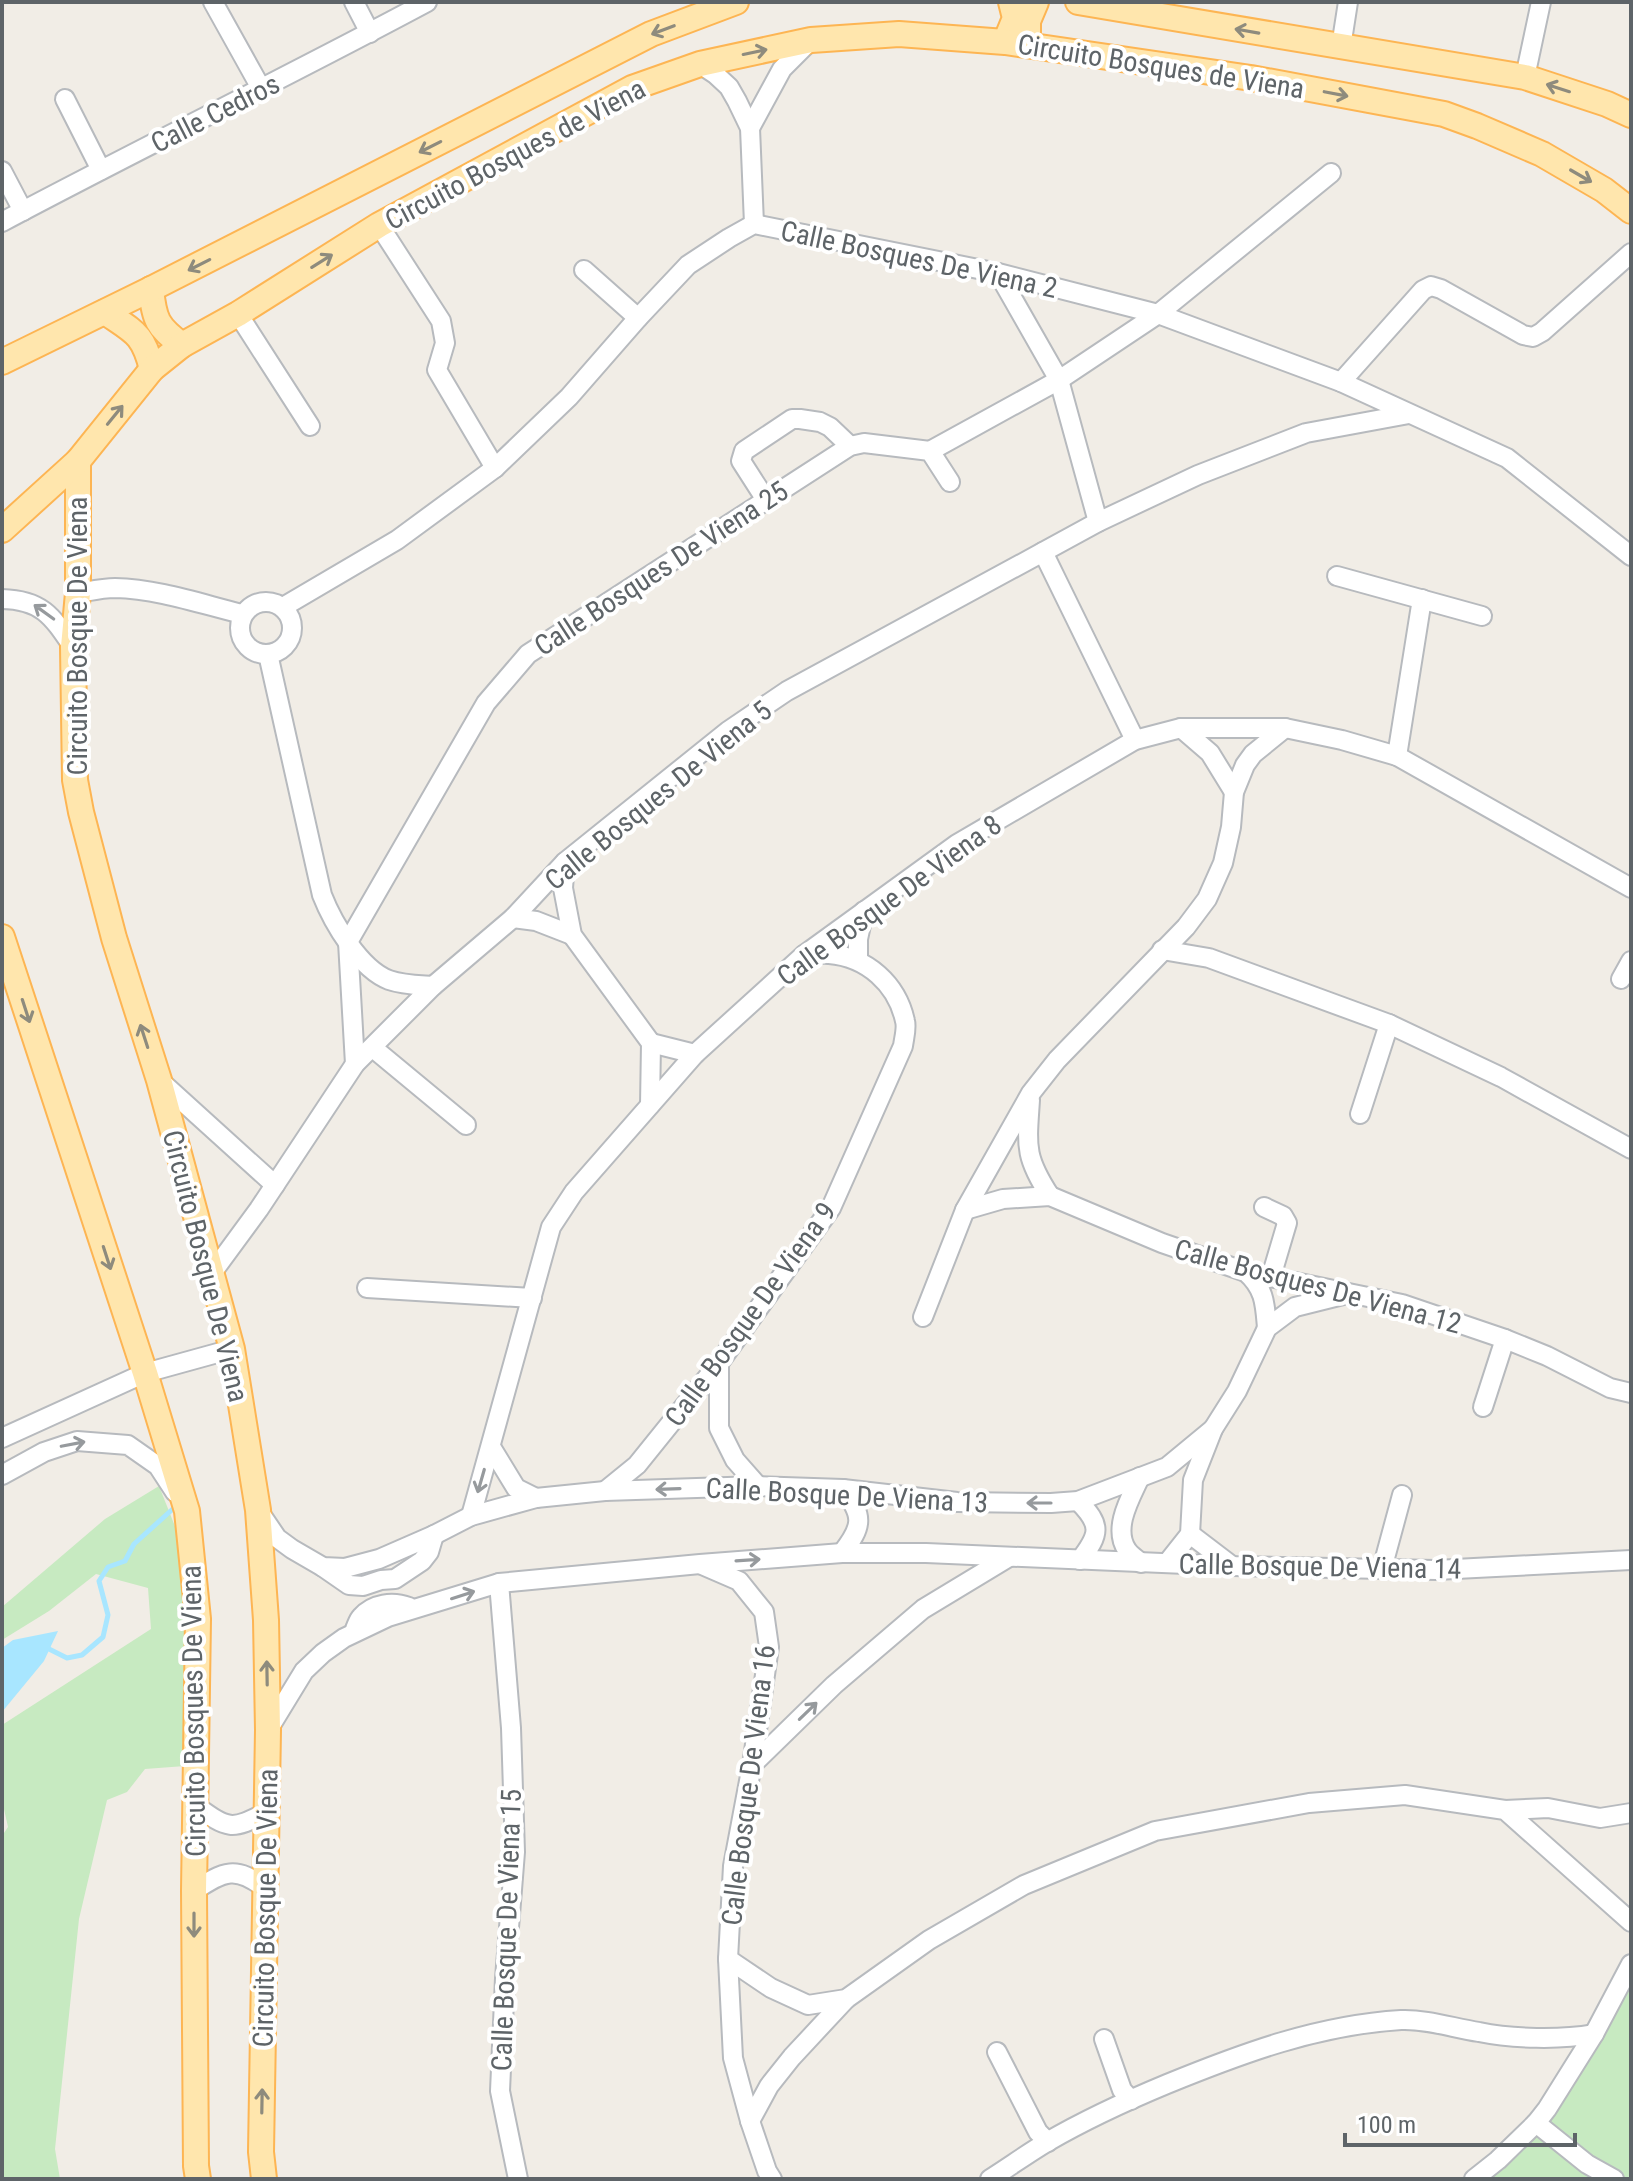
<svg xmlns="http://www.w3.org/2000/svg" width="1633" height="2181" font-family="'Roboto Condensed',sans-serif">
  <rect width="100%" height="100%" fill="#f1ede6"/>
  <g fill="#c7eac1">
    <polygon points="159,1486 182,1544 188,1693 185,1766 145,1769 127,1792 107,1800 79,1919 55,2149 60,2179 2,2179 2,1836 8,1827 2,1800 2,1725 151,1629 148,1588 96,1574 49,1611 2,1640 2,1607 105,1519"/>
    <polygon points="1631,1976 1631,2179 1471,2179 1539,2127"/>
  </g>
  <polygon fill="#a8e6ff" points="58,1631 44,1661 2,1712 2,1648 13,1640"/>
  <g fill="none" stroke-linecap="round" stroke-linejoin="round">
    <polyline stroke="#a8e6ff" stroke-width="5" points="49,1649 67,1658 82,1655 103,1637 108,1615 99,1581 108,1567 125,1561 134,1544 175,1507"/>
    <g stroke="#b7babe" stroke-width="22">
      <g id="minor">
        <polyline points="213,2 262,90"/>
        <polyline points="354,2 370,33"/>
        <polyline points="1341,47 1348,2"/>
        <polyline points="700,64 715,74 729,87 737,101 750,128 754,224"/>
        <polyline points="1525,77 1541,2"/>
        <polyline points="65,99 101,170"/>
        <polyline points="750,128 782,69 811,40"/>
        <polyline points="2,171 23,211"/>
        <path d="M2,222C143,147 287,77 427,2"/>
        <polyline points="379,225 441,321 445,343 437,370 495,468"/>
        <polyline points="584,270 638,318"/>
        <polyline points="998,273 1059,380 1098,522"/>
        <polyline points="238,314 310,426"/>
        <polyline points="1341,382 1423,290 1431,286 1441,289 1523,335 1533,337 1542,332 1631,253"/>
        <polyline points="930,451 1059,380 1158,314 1331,173"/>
        <polyline points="766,500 741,461 744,451 792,419 800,419 820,422 830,427 850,446"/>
        <polyline points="1043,552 1135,740"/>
        <polyline points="1337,576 1482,616"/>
        <path d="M78,593C90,591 103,588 115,588C158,589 201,604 242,614"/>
        <path d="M2,599C42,600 52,616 73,647"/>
        <circle cx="266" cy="628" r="26"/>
        <polyline points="283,607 397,540 495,468 569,397 638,318 688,265 729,238 754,224 998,273 1158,314 1341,382 1507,458 1631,556"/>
        <path d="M268,654L322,895C333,923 360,969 389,980C403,985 419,985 433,986"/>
        <polyline points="1181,728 1210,753 1234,792"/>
        <polyline points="1397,756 1422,599"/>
        <polyline points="565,862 563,888 572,935 651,1043 650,1105"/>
        <polyline points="513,918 536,921 572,935"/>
        <polyline points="348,942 486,703 528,654 850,446 864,443 930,451 950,482"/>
        <polyline points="348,942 355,1064"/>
        <polyline points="1162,950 1209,958 1389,1024 1501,1077 1631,1149"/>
        <polyline points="858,960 858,939 864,911"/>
        <polyline points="1621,979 1631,961"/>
        <polyline points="651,1043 695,1054"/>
        <polyline points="373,1048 466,1125"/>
        <polyline points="159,1080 275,1185"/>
        <path d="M1030,1100C1027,1146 1024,1156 1050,1196"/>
        <polyline points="1360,1114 1389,1024"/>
        <polyline points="1264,1207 1283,1216 1287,1223 1271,1277"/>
        <polyline points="965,1210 1003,1199 1050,1196 1162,1243 1246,1272 1402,1304 1505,1339 1547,1356 1610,1388 1631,1393"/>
        <path d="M1246,1272C1265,1289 1265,1304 1267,1328"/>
        <polyline points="212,1273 259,1209 355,1064 433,986 513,918 565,862 728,731 787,691 1043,552 1098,522 1198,475 1306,433 1409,414"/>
        <polyline points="367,1288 532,1298"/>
        <polyline points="923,1317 965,1210 1031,1093 1057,1060 1186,927 1207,899 1223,863 1231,827 1234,792 1245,765 1253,754 1285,728"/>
        <polyline points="719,1363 719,1428 735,1460 758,1486"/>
        <polyline points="1483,1407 1505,1339"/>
        <polyline points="2,1438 145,1373 232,1349"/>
        <polyline points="491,1447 516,1488 536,1498"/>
        <polyline points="2,1475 44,1452 77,1441 128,1445 158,1466 175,1492"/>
        <path d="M1140,1477C1131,1497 1112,1528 1127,1550C1130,1555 1137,1559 1141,1563"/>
        <path d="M605,1491L637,1465L691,1398L719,1363L831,1208L903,1046C904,1038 907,1028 905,1021C897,984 867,957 829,954C821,953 812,955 804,955"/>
        <path d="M1078,1501C1102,1525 1100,1534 1080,1560"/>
        <polyline points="258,1510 277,1538 292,1549 323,1567 345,1568 379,1559 434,1535 471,1516 536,1498 605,1491 758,1486 843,1489 957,1502 1051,1503 1078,1501 1167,1467 1213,1429"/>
        <polyline points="471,1516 551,1227 574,1192 695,1054 804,955 957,844 1135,740 1181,728 1285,728 1342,740 1397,756 1631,888"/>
        <polyline points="1190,1534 1232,1566"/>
        <path d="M842,1553C863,1526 864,1516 843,1489"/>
        <polyline points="1167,1563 1190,1534 1193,1480 1213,1429 1237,1391 1267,1328 1295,1307 1343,1295"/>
        <polyline points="702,1565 739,1581 764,1612 769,1647 752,1765 733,1866 728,1959 733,2058 750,2121 767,2171 772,2179"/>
        <polyline points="323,1567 349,1585 363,1586 381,1580 395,1579 422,1561 429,1552 434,1535"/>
        <polyline points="1382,1569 1402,1495"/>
        <polyline points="499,1583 511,1728 515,1852 505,1978 500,2091 518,2179"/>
        <path d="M355,1629C357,1625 358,1620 361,1617C373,1603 393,1601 409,1607"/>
        <polyline points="268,1730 304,1671 323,1653 344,1638 388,1617 499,1583 700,1564 842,1553 926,1553 1232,1566 1436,1570 1631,1560"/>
        <polyline points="752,1765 834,1685 923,1609 1009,1557"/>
        <path d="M196,1806C228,1829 231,1831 267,1812"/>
        <polyline points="1505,1810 1548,1808 1600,1818 1631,1813"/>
        <path d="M194,1891C224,1871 236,1865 266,1889"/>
        <polyline points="728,1959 771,1988 808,2005 846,1999 929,1940 1024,1885 1155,1831 1309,1803 1405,1795 1505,1810 1631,1922"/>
        <polyline points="1104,2039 1122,2090 1131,2100"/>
        <polyline points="997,2052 1038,2132 1048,2142"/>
        <polyline points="750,2121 769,2086 792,2057 846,1999"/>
        <polyline points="1536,2123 1587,2164 1614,2179"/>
        <path d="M990,2179C1009,2167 1027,2154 1047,2142C1085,2120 1126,2101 1167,2084C1243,2053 1318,2025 1401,2020C1427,2019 1453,2028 1479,2032C1513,2039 1560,2040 1594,2034"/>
        <polyline points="1474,2179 1498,2160 1536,2123 1547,2109 1594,2034 1631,1964"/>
      </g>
    </g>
    <g stroke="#fdb553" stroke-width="28">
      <g id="major">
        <polyline points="1078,2 1525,77 1607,104 1631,115"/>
        <polyline points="1006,40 1015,18 1011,2"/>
        <polyline points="1028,45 1028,21 1036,2"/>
        <path d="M151,289C154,319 157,327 182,345"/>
        <path d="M105,312C134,332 143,333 152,369"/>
        <polyline points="2,362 151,289 651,34 736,2"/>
        <polyline points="78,461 78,593 73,647 75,780 81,812 114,938 159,1080 232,1349 258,1510 266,1620 268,1730 261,2152 264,2179"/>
        <polyline points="2,530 78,461 152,369 182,345 238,314 379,225 632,88 700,64 811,40 899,34 1005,42 1251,78 1444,114 1477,126 1542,154 1604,190 1631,211"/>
        <polyline points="2,937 145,1373 187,1511 198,1619 194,1891 196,2166 198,2179"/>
      </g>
    </g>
    <use href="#minor" stroke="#fff" stroke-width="18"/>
    <use href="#major" stroke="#ffe6ad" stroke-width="24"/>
  </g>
  <defs><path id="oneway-shaft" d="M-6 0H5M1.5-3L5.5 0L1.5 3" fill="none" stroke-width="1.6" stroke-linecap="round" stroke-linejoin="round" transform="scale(2)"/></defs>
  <g stroke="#8e8b7d">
    <use href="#oneway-shaft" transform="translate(663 30) rotate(159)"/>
    <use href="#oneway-shaft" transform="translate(1247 31) rotate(-170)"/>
    <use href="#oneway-shaft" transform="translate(755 52) rotate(-12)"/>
    <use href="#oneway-shaft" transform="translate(1558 88) rotate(-162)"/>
    <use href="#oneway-shaft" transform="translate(1336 94) rotate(11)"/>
    <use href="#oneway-shaft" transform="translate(430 147) rotate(153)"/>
    <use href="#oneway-shaft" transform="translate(1581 176) rotate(30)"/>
    <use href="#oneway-shaft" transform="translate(322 261) rotate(-32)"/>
    <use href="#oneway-shaft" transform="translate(199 265) rotate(153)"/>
    <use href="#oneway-shaft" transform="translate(115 415) rotate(-51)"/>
    <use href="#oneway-shaft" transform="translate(26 1011) rotate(72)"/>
    <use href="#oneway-shaft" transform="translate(144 1036) rotate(-108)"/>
    <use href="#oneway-shaft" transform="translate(107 1258) rotate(72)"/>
    <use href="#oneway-shaft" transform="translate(267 1673) rotate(-91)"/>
    <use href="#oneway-shaft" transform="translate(194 1925) rotate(90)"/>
    <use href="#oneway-shaft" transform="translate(262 2101) rotate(-89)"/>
  </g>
  <g stroke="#969a9d">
    <use href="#oneway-shaft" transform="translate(44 612) rotate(-144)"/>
    <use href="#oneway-shaft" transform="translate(73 1444) rotate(-11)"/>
    <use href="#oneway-shaft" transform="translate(481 1481) rotate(106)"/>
    <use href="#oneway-shaft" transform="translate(668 1489) rotate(178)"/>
    <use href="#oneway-shaft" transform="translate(1039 1503) rotate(-180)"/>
    <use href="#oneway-shaft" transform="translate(748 1560) rotate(-4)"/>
    <use href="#oneway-shaft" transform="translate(463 1595) rotate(-18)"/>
    <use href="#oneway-shaft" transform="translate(808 1711) rotate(-44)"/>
  </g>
  <g text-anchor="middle" stroke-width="8" stroke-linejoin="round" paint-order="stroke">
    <g font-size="28" fill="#5e6468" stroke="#fff">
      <text transform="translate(1161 66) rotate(9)" y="10">Circuito Bosques de Viena</text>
      <text transform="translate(215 113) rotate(-27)" y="10">Calle Cedros</text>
      <text transform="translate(515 154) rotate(-28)" y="10">Circuito Bosques de Viena</text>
      <text transform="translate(919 259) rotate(12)" y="10">Calle Bosques De Viena 2</text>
      <text transform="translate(661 568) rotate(-33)" y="10">Calle Bosques De Viena 25</text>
      <text transform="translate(77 636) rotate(-90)" y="10">Circuito Bosque De Viena</text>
      <text transform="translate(658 795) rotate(-39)" y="10">Calle Bosques De Viena 5</text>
      <text transform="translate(889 900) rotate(-36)" y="10">Calle Bosque De Viena 8</text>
      <text transform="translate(206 1266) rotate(76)" y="10">Circuito Bosque De Viena</text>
      <text transform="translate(1318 1286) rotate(15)" y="10">Calle Bosques De Viena 12</text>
      <text transform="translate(750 1314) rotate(-54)" y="10">Calle Bosque De Viena 9</text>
      <text transform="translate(847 1495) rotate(3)" y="10">Calle Bosque De Viena 13</text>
      <text transform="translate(1320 1566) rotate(1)" y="10">Calle Bosque De Viena 14</text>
      <text transform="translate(193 1711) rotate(-91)" y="10">Circuito Bosques De Viena</text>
      <text transform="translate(748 1785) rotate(-83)" y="10">Calle Bosque De Viena 16</text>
      <text transform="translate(265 1908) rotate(-89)" y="10">Circuito Bosque De Viena</text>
      <text transform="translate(506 1930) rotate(-88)" y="10">Calle Bosque De Viena 15</text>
    </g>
  </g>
  <rect width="1633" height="2181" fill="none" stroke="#5e6468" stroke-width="8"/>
  <path d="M1345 2133v12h230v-12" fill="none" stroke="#5e6468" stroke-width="4"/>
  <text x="1357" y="2133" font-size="24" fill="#5e6468" stroke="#ffffff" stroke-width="6" paint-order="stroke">100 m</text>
</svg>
